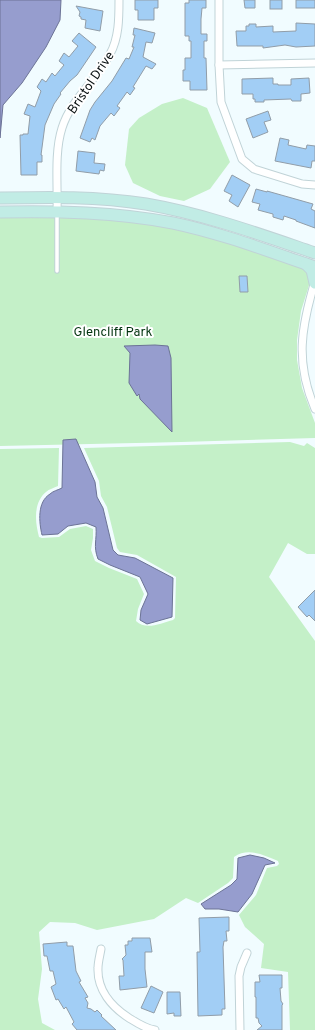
<svg xmlns="http://www.w3.org/2000/svg" width="315" height="1030" font-family="Overpass,sans-serif">
  <rect width="100%" height="100%" fill="#f1fcff"/>
  <g fill="#c4f0c8">
    <polygon points="183,98 207,108 230,162 210,189 184,201 160,196 133,183 125,165 129,129 139,118 162,104"/>
    <polygon points="0,215 75,215 175,227 241,246 307,270 310,282 301,311 297,340 297,360 302,388 315,423 315,438 181,442 0,446"/>
    <path d="M290,442L304,446L307,443L315,448V554H307L288,543L269,577L315,641V1030H290L288,972L261,968L264,944L245,927L239,915L256,895L267,868L277,866L279,864L278,861C264,855 248,847 234,857L233,878L228,883L198,903L186,898L154,919L97,930L75,923L50,922L39,932L42,969L38,999L42,1023L55,1030H0V449L59,448L58,486C54,488 49,489 46,492C33,503 35,522 39,537L42,538L59,537L70,529L86,526L93,529V538L91,550L95,561L109,568L137,579L144,594L138,609L136,621C146,631 161,623 173,620L175,618L176,577L137,555L120,552L117,548L107,507L101,496L99,481L84,448Z"/>
  </g>
  <g fill="#969dce" stroke="#6c7396">
    <polygon points="0,0 61,0 60,20 46,47 22,83 3,105 0,138"/>
    <polygon points="155,345 168,346 171,358 172,432 140,399 139,394 137,396 129,383 130,353 124,346"/>
    <path d="M76,439L95,482L97,497L103,508L113,550L118,555L135,558L173,578L172,617L147,624L140,620L141,610L148,594L140,577L110,565L98,559C93,546 97,540 96,527L86,523L68,526L58,534L42,535C39,522 37,502 50,494C53,491 58,490 62,488L63,440Z"/>
    <polygon points="250,855 264,858 275,863 265,865 252,894 238,912 219,909 205,909 201,904 231,885 237,879 238,858"/>
  </g>
  <g fill="#a2cef5" stroke="#919da8">
    <polygon points="135,0 158,0 158,8 154,8 154,20 138,20 138,10 135,10"/>
    <polygon points="189,0 206,0 206,8 202,8 201,19 201,34 207,34 207,41 204,41 204,58 206,58 207,90 190,90 190,81 183,81 183,70 185,70 185,58 191,58 191,41 189,41 189,36 185,36 185,3 189,3"/>
    <polygon points="244,0 255,0 255,8 245,8"/>
    <rect x="270" y="0" width="12" height="9"/>
    <rect x="296" y="0" width="19" height="8"/>
    <polygon points="76,6 103,11 100,31 85,28 86,20 81,19 81,17 79,16 80,12"/>
    <polygon points="296,23 315,24 315,46 296,47 285,45 263,48 263,46 237,46 236,31 246,31 246,26 249,26 249,24 256,24 256,27 273,26 273,32 296,31"/>
    <polygon points="134,28 155,33 152,43 146,42 143,57 156,64 152,69 146,66 133,87 135,88 130,95 127,92 117,106 120,108 114,116 111,113 100,126 95,140 92,138 90,142 80,138 90,110 95,102 112,81 126,58 129,59 134,47 132,47 135,35 133,35"/>
    <polygon points="79,33 96,47 77,75 70,81 60,93 61,94 54,104 45,125 41,155 42,155 42,162 37,162 37,175 21,175 20,135 23,135 23,134 28,134 30,116 24,114 28,104 35,107 41,91 37,87 42,79 46,82 52,73 55,76 64,65 59,61 64,53 69,57 78,46 72,41"/>
    <polygon points="273,78 273,84 278,84 278,85 291,85 291,79 309,78 310,93 301,94 301,101 292,101 291,99 264,100 264,102 255,102 255,99 253,99 253,94 242,94 242,79"/>
    <polygon points="268,111 271,120 264,122 268,132 253,138 246,119"/>
    <polygon points="280,138 289,140 288,145 306,149 307,145 315,146 315,161 312,161 311,168 275,161"/>
    <polygon points="78,151 95,153 94,163 105,164 104,171 100,170 99,174 76,171"/>
    <polygon points="232,175 250,185 238,207 229,201 232,195 224,191"/>
    <polygon points="256,189 267,192 267,191 313,204 311,209 315,211 315,228 296,221 296,220 284,216 283,220 273,217 273,214 258,210 260,204 252,202"/>
    <polygon points="239,276 247,276 248,292 240,292"/>
    <polygon points="315,590 315,621 309,615 307,617 298,607"/>
    <polygon points="229,917 229,931 226,931 227,941 224,941 223,947 225,1009 222,1009 222,1015 198,1016 197,952 200,952 199,918"/>
    <polygon points="132,938 150,938 152,952 145,952 145,969 147,987 120,990 119,976 124,976 123,960 122,959 126,955 125,945 128,945 128,941 132,941"/>
    <polygon points="67,942 67,946 73,946 76,971 81,981 79,982 88,997 85,998 88,1003 87,1008 91,1009 95,1012 97,1010 102,1015 101,1016 116,1030 77,1030 72,1024 74,1022 66,1007 64,1009 58,999 56,1000 51,987 56,984 53,971 50,971 47,956 44,956 43,944"/>
    <polygon points="259,975 282,975 282,988 280,988 281,1001 283,1004 282,1005 282,1030 257,1030 262,1026 259,1023 258,1018 256,1018 256,997 255,997 255,982 260,982"/>
    <polygon points="151,986 163,992 154,1013 141,1008"/>
    <polygon points="167,992 180,992 181,1016 174,1016 174,1013 167,1014"/>
  </g>
  <g fill="none" stroke-linecap="round" stroke-linejoin="round">
    <g stroke="#c0d3d7" stroke-width="5.5">
      <polyline id="lane" points="57,271 57,214"/>
    </g>
    <g stroke="#c0d3d7" stroke-width="9">
      <g id="street">
        <polyline points="219,0 219,65 221,102 242,159 254,169 302,184 315,185"/>
        <polyline points="219,65 315,63"/>
        <path d="M57,211C58,186 54,153 62,128C71,99 96,81 110,54C119,38 119,18 119,0"/>
        <path d="M315,281C301,328 295,362 315,409"/>
        <path d="M101,949C100,955 98,962 98,968C97,990 112,1007 129,1018C137,1023 146,1029 155,1030"/>
        <polyline points="240,1030 239,976 241,967 247,953"/>
      </g>
    </g>
    <g stroke="#c0d3d7" stroke-width="13">
      <g id="secondary">
        <path d="M0,198C49,197 97,196 146,204C204,214 259,234 315,253"/>
        <path d="M0,212C59,211 115,212 173,223C221,233 268,251 315,267"/>
        <polyline points="306,264 312,270 315,283"/>
      </g>
    </g>
    <use href="#lane" stroke="#fff" stroke-width="3.5"/>
    <use href="#street" stroke="#fff" stroke-width="7"/>
    <use href="#secondary" stroke="#c1ece5" stroke-width="11"/>
  </g>
  <g text-anchor="middle" stroke-width="4" stroke-linejoin="round" paint-order="stroke">
    <g font-size="13" fill="#0a1112" stroke="#fff">
      <text transform="translate(90 82) rotate(-56)" y="5">Bristol Drive</text>
    </g>
    <g font-size="13" fill="#01330e" stroke="#fff">
      <text x="113" y="336">Glencliff Park</text>
    </g>
  </g>
</svg>
